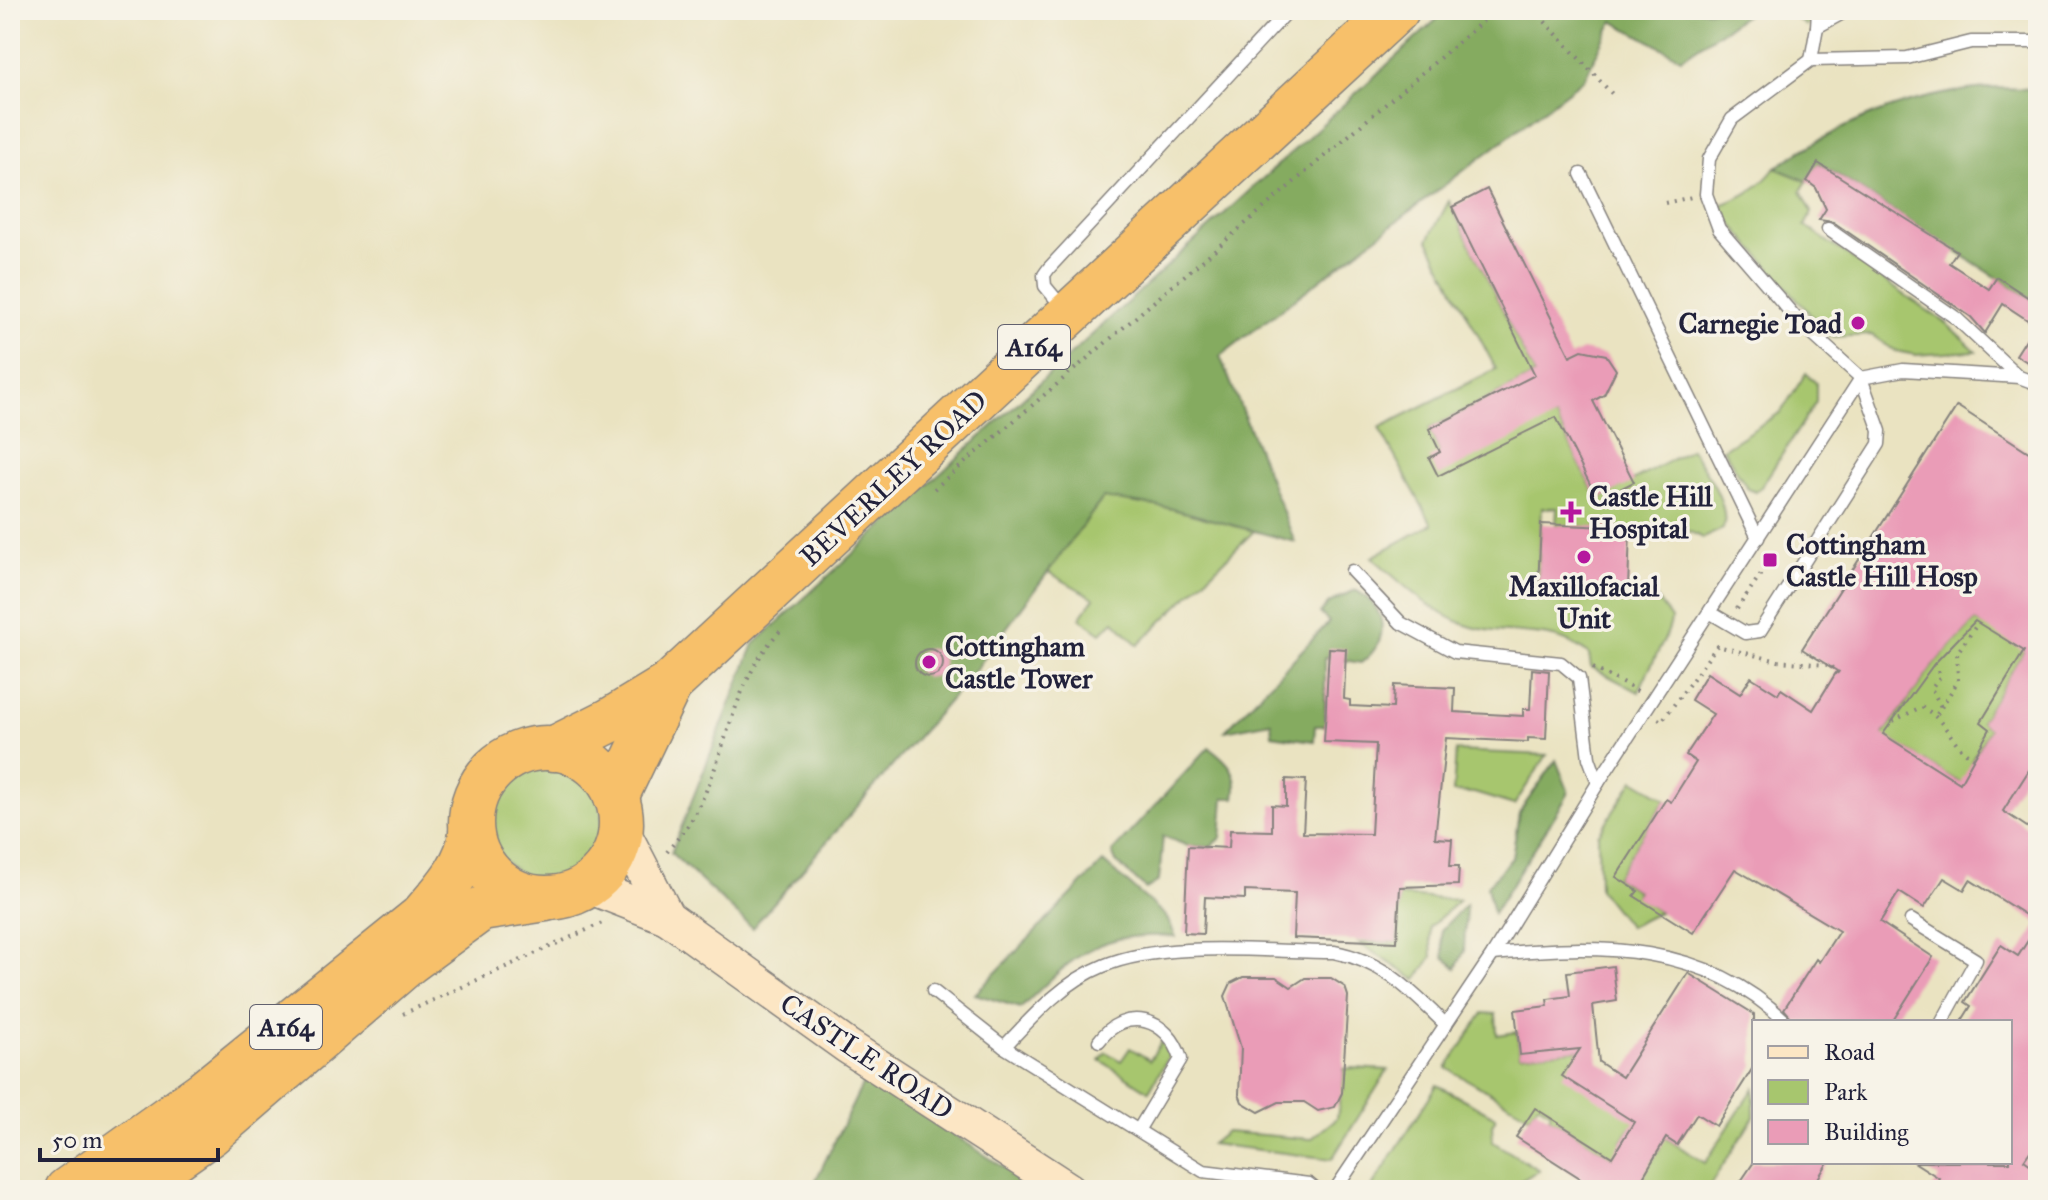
<svg xmlns="http://www.w3.org/2000/svg" width="2048" height="1200" font-family="'IM FELL Great Primer',serif">
  <rect width="100%" height="100%" fill="#f7f3e8"/>
  <filter id="ink" filterUnits="userSpaceOnUse"><feTurbulence type="fractalNoise" baseFrequency=".0125" numOctaves="2"/><feDisplacementMap in="SourceGraphic" scale="16" xChannelSelector="R" yChannelSelector="G"/><feConvolveMatrix kernelMatrix="1 2 1 2 8 2 1 2 1" color-interpolation-filters="sRGB"/></filter>
  <filter id="wash" filterUnits="userSpaceOnUse"><feTurbulence type="fractalNoise" baseFrequency=".006" numOctaves="4" result="noise"/><feDisplacementMap in="SourceGraphic" scale="32" xChannelSelector="R" yChannelSelector="G"/><feGaussianBlur stdDeviation="1.8" result="paint"/><feColorMatrix in="noise" values="0 0 0 0 0 0 0 0 0 0 0 0 0 0 0 0 0 1.4 0 .05"/><feComposite in="paint" operator="in"/></filter>
  <g filter="url(#wash)">
    <rect width="100%" height="100%" fill="#eae3c1"/>
    <g fill="#a7c66e" stroke="#647454" stroke-width="2">
      <polygon points="1784,10 1821,10 1807,26"/>
      <path d="M1775,168L1807,181L1801,191L1812,212L1805,226L1947,324L1976,351L1916,355L1895,351L1872,335L1830,337L1730,222L1721,205C1743,197 1761,187 1775,168Z"/>
      <path d="M1449,201L1535,375L1429,429L1440,452L1556,417L1598,500L1691,449C1704,469 1731,504 1723,529L1703,538C1678,524 1659,527 1631,528C1606,529 1581,526 1556,525L1557,508H1542L1538,586L1653,593L1671,619C1670,636 1646,671 1639,692L1591,667L1589,655C1556,624 1505,639 1466,625C1429,611 1400,582 1372,557L1432,524L1379,428L1496,369L1428,240Z"/>
      <polygon points="1806,373 1816,383 1816,402 1761,487 1756,492 1748,489 1723,449 1781,412"/>
      <polygon points="1104,497 1169,508 1254,531 1138,645 1114,621 1101,633 1080,618 1094,598 1048,572"/>
      <polygon points="1975,621 2027,646 1981,722 1990,729 1973,758 1965,786 1883,735 1934,664"/>
      <polygon points="1456,751 1547,755 1514,805 1474,793 1453,792"/>
      <circle cx="546" cy="823" r="56"/>
      <polygon points="1634,780 1666,799 1616,877 1637,891 1635,895 1659,912 1629,927 1599,889 1598,835"/>
      <polygon points="1399,896 1459,900 1430,927 1432,957 1416,980 1359,943 1397,942"/>
      <polygon points="1483,1013 1496,1014 1497,1035 1517,1032 1520,1055 1581,1049 1645,1118 1630,1128 1621,1143 1624,1165 1549,1117 1551,1112 1538,1104 1530,1116 1447,1068"/>
      <polygon points="1161,1042 1169,1056 1149,1091 1100,1060 1106,1052 1121,1061 1130,1048 1150,1060"/>
      <polygon points="1353,1068 1388,1070 1332,1159 1211,1144 1226,1132 1311,1139 1337,1118 1344,1069"/>
      <polygon points="1437,1085 1496,1117 1492,1125 1493,1142 1539,1170 1505,1190 1370,1190"/>
      <polygon points="1754,1088 1754,1117 1707,1190 1664,1190 1630,1169 1651,1162 1660,1148 1661,1135 1705,1163"/>
    </g>
    <g fill="#85ab61" stroke="#54664e" stroke-width="2">
      <polygon points="1447,10 1753,10 1681,58 1613,21 1584,79 1220,356 1295,542 1169,508 1103,498 973,673 752,928 671,853 754,644"/>
      <path d="M1986,88L2038,89V304L1819,163L1807,181L1775,168C1841,123 1906,95 1986,88Z"/>
      <path d="M1355,590C1388,608 1391,640 1361,663L1325,657V726H1315L1314,741L1272,735L1271,722L1225,731L1329,622L1320,613L1329,603Z"/>
      <path d="M1209,747C1228,761 1240,773 1235,798H1224L1221,838L1211,847L1188,846L1163,836L1159,881L1146,889L1116,862L1112,852Z"/>
      <polygon points="1556,760 1568,790 1566,798 1493,914 1487,886 1512,858 1519,813"/>
      <path d="M1103,862L1166,916L1176,937C1098,929 1073,957 1021,1008L975,994Z"/>
      <polygon points="1466,904 1464,952 1456,968 1444,957 1441,930"/>
      <polygon points="866,1077 1038,1190 811,1190"/>
    </g>
    <g id="blocks">
      <g fill="#ea9cb7" fill-rule="evenodd">
        <polygon points="1818,163 1957,251 1949,263 1989,289 1997,277 2038,304 2038,369 2016,355 2035,325 2003,304 1985,333 1971,317 1833,222 1819,220 1826,209 1816,188 1807,181"/>
        <polygon points="1487,189 1570,356 1582,350 1606,355 1616,370 1604,395 1593,401 1634,482 1598,500 1556,417 1438,476 1429,458 1440,452 1429,429 1535,375 1452,207"/>
        <path d="M1957,406L2038,458V756L2003,811L2036,833L2029,848L2038,853V923L1970,880L1964,890L1944,878L1924,908L1899,892L1880,922L1933,957L1892,1022H1795L1784,1009L1816,959L1819,962L1839,931L1735,869L1693,933L1634,896L1638,891L1616,877L1666,799L1671,802L1696,762L1686,755L1713,714L1691,700L1707,673L1740,694L1751,677L1778,694L1781,689L1813,710L1837,671L1802,649ZM1975,621L2024,651L1981,722L1990,729L1960,783L1883,734L1934,664Z"/>
        <polygon points="1541,524 1630,528 1628,590 1538,586"/>
        <polygon points="1329,648 1346,649 1344,699 1350,700 1350,706 1393,708 1394,685 1414,686 1455,688 1454,712 1523,716 1523,709 1530,709 1532,669 1549,671 1546,739 1528,738 1528,742 1446,738 1435,838 1452,839 1450,866 1459,866 1458,885 1400,887 1397,942 1293,938 1295,893 1245,891 1245,899 1205,897 1203,934 1184,933 1188,846 1229,848 1230,830 1272,831 1272,805 1286,806 1286,779 1306,780 1303,833 1371,834 1376,744 1324,742"/>
        <circle cx="929" cy="663" r="14"/>
        <polygon points="2038,925 2038,1140 2024,1160 2038,1170 2038,1190 1931,1190 1939,1178 1914,1162 2010,1162 2010,1022 1961,1022 1971,1006 1965,1002 2001,945 2018,956"/>
        <polygon points="1613,966 1617,1001 1593,1005 1599,1062 1622,1077 1688,973 1754,1014 1754,1066 1716,1126 1697,1114 1677,1145 1666,1138 1643,1177 1664,1190 1579,1190 1580,1178 1516,1137 1535,1108 1612,1157 1634,1122 1562,1076 1580,1049 1520,1055 1515,1010 1548,1006 1547,999 1570,996 1567,972"/>
        <polygon points="1243,977 1276,977 1291,987 1305,978 1331,978 1345,987 1348,996 1342,1093 1335,1107 1318,1111 1304,1102 1279,1102 1259,1112 1242,1102 1239,1094 1241,1048 1225,996 1231,983"/>
        <polygon points="1754,1162 1828,1162 1811,1190 1735,1190"/>
      </g>
    </g>
  </g>
  <g filter="url(#ink)">
    <use href="#blocks" fill-opacity="0" stroke="#86827e" stroke-width="2"/>
    <g fill="none" stroke-linecap="round" stroke-linejoin="round">
      <g stroke="#86827e" stroke-width="15">
        <g id="lane">
          <polyline points="1817,27 1818,10"/>
          <polyline points="1811,60 1817,27 1848,10"/>
          <polyline points="1581,174 1758,538"/>
          <polyline points="1828,229 1956,318 2019,377 2038,384"/>
          <polyline points="1064,309 1045,286 1044,275 1049,268 1289,10"/>
          <polyline points="1352,571 1401,623 1455,652 1561,663 1579,678 1589,758 1598,783"/>
          <polyline points="1711,613 1745,633 1760,631 1879,444 1880,431 1861,378 1801,324 1719,229 1706,194 1709,159 1732,119 1811,60 1907,58 1971,42 2038,42"/>
          <polyline points="1911,920 1976,960 1942,1022"/>
          <path d="M1493,954C1600,944 1704,942 1786,1022"/>
          <polyline points="933,991 1004,1047 1203,1171 1309,1184 1316,1190"/>
          <path d="M1099,1041C1125,1005 1169,1018 1181,1059L1139,1129"/>
          <path d="M1004,1047C1033,1016 1063,982 1103,966C1164,940 1266,952 1334,952C1383,961 1411,991 1446,1025"/>
          <polyline points="1335,1190 1493,954 1598,783 1861,378 1903,370 2019,377"/>
        </g>
      </g>
      <g stroke="#86827e" stroke-width="37">
        <g id="secondary">
          <polyline points="621,828 667,917"/>
          <polyline points="588,886 667,917 847,1046 1069,1190"/>
        </g>
      </g>
      <g stroke="#86827e" stroke-width="47">
        <g id="highway">
          <circle cx="546" cy="823" r="75"/>
          <polyline points="553,749 609,721 670,684 1397,10"/>
          <polyline points="616,797 670,684"/>
          <path d="M67,1190L204,1092L422,916C442,892 468,866 471,833"/>
          <polyline points="130,1190 210,1134 409,962 481,909 546,899"/>
        </g>
      </g>
      <g stroke="#86827e" stroke-width="4" stroke-dasharray="2 6" stroke-linecap="butt">
        <polyline points="1534,10 1614,96"/>
        <polyline points="1665,203 1692,197"/>
        <polyline points="934,489 1496,10"/>
        <polyline points="1737,609 1767,565"/>
        <polyline points="1934,664 1941,676 1931,688 1941,707"/>
        <polyline points="1831,667 1839,673"/>
        <polyline points="1593,668 1639,692"/>
        <polyline points="1937,714 1958,681 1957,653 1976,626 1973,623"/>
        <polyline points="1658,719 1662,721 1717,646 1778,661 1827,665"/>
        <path d="M1893,721L1921,707C1946,718 1951,745 1973,758"/>
        <path d="M667,852C677,839 689,826 696,812C728,752 733,677 783,628"/>
        <polyline points="403,1014 602,923"/>
      </g>
      <use href="#lane" stroke="#fff" stroke-width="12"/>
      <use href="#secondary" stroke="#fce6c4" stroke-width="34"/>
      <use href="#highway" stroke="#f7c06b" stroke-width="44"/>
    </g>
  </g>
  <g fill="#b5179e" stroke="#f7f3e8" stroke-width="3">
    <circle cx="1858" cy="323" r="8"/>
    <path d="M1567 500h8v8h8v8h-8v8h-8v-8h-8v-8h8z"/>
    <circle cx="1584" cy="557" r="8"/>
    <rect x="1762" y="552" width="16" height="16" rx="4"/>
    <circle cx="929" cy="662" r="8"/>
  </g>
  <g text-anchor="middle" stroke-width="7" stroke-linejoin="round" paint-order="stroke">
    <g fill="#f7f3e8" stroke="#62616f" stroke-width="2">
      <rect x="998" y="325" width="72" height="44" rx="6"/>
      <rect x="250" y="1005" width="72" height="44" rx="6"/>
    </g>
    <g font-size="26" font-weight="bold" fill="#22223b">
      <text x="1034" y="356">A164</text>
      <text x="286" y="1036">A164</text>
    </g>
    <g font-size="28" font-weight="bold" fill="#22223b" stroke="#f7f3e8" text-anchor="start">
      <text x="1842" y="333" text-anchor="end">Carnegie Toad</text>
      <text x="1589" y="506">Castle Hill<tspan x="1589" dy="32">Hospital</tspan></text>
      <text x="1786" y="554">Cottingham<tspan x="1786" dy="32">Castle Hill Hosp</tspan></text>
      <text x="1584" y="596" text-anchor="middle">Maxillofacial<tspan x="1584" dy="32">Unit</tspan></text>
      <text x="945" y="656">Cottingham<tspan x="945" dy="32">Castle Tower</tspan></text>
    </g>
    <g font-size="28" fill="#22223b" stroke="#f7f3e8">
      <text transform="translate(893 478) rotate(-43)" y="10">BEVERLEY ROAD</text>
      <text transform="translate(867 1056) rotate(34)" y="10">CASTLE ROAD</text>
    </g>
  </g>
  <rect width="2048" height="1200" fill="none" stroke="#f7f3e8" stroke-width="40"/>
  <rect x="1752" y="1020" width="260" height="144" fill="#f7f3e8" stroke="#a29fa3" stroke-width="2"/>
  <rect x="1768" y="1046" width="40" height="12" fill="#fce6c4" stroke="#a29fa3" stroke-width="2"/>
  <text x="1824" y="1060" font-size="24" fill="#22223b">Road</text>
  <rect x="1768" y="1080" width="40" height="24" fill="#a7c66e" stroke="#a29fa3" stroke-width="2"/>
  <text x="1824" y="1100" font-size="24" fill="#22223b">Park</text>
  <rect x="1768" y="1120" width="40" height="24" fill="#ea9cb7" stroke="#a29fa3" stroke-width="2"/>
  <text x="1824" y="1140" font-size="24" fill="#22223b">Building</text>
  <path d="M40 1148v12h178v-12" fill="none" stroke="#22223b" stroke-width="4"/>
  <text x="52" y="1148" font-size="24" fill="#22223b" stroke="#f7f3e8" stroke-width="6" paint-order="stroke">50 m</text>
</svg>
